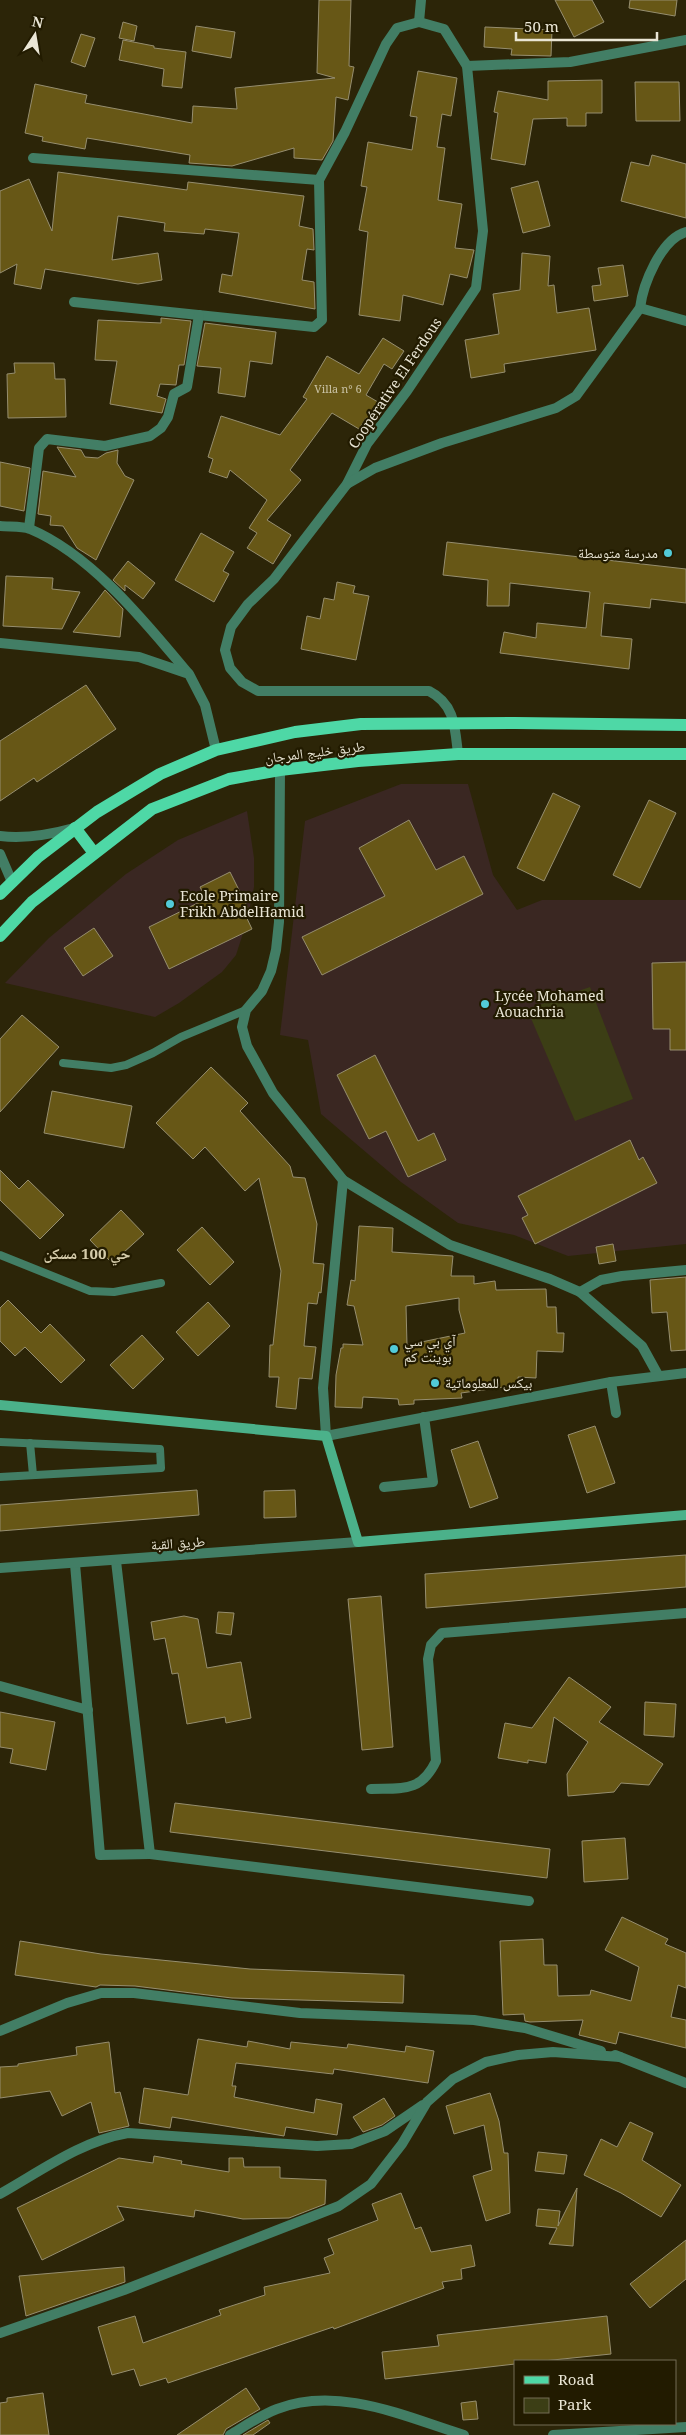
<svg xmlns="http://www.w3.org/2000/svg" width="686" height="2435" font-family="'Noto Serif','Noto Naskh Arabic',serif">
  <rect width="100%" height="100%" fill="#2c2508"/>
  <g fill="#3a2722">
    <polygon points="401,784 468,784 493,875 517,910 542,900 686,900 686,1244 568,1256 514,1235 458,1223 401,1182 321,1114 308,1040 280,1035 305,821"/>
    <polygon points="247,811 254,858 254,887 247,921 236,955 222,972 179,1003 155,1017 5,983 49,938 126,874 178,840"/>
  </g>
  <polygon fill="#3c3e15" points="590,987 633,1099 575,1121 527,1009"/>
  <g fill="#675716" stroke="#968e6f" fill-rule="evenodd">
    <polygon points="319,0 351,0 349,66 354,67 348,100 336,97 333,141 322,160 294,158 294,148 232,166 189,163 190,155 87,138 85,149 42,141 43,137 25,133 35,84 87,95 85,103 192,123 193,106 237,109 235,88 335,78 317,73"/>
    <polygon points="555,0 592,0 604,22 574,37"/>
    <polygon points="630,0 677,0 675,16 629,8"/>
    <polygon points="123,22 137,26 134,41 119,38"/>
    <polygon points="196,26 235,32 231,58 192,51"/>
    <polygon points="485,27 552,30 551,56 511,55 512,49 484,47"/>
    <polygon points="81,34 95,38 85,67 71,62"/>
    <polygon points="123,40 154,46 154,48 186,52 182,88 162,86 164,69 119,60"/>
    <polygon points="418,71 457,78 451,116 442,114 437,147 445,148 438,200 462,204 455,248 474,250 467,278 450,274 443,305 403,295 400,321 359,315 368,232 359,230 367,187 361,186 368,142 412,150 417,117 410,116"/>
    <polygon points="602,80 602,113 586,113 586,126 567,126 567,118 533,119 525,165 491,159 498,113 494,112 498,91 548,100 548,81"/>
    <polygon points="635,82 679,82 680,121 636,121"/>
    <polygon points="652,155 686,164 686,218 621,201 631,162 649,166"/>
    <polygon points="58,172 187,190 188,182 304,196 299,226 313,229 314,250 307,249 302,280 314,282 315,309 219,292 222,274 232,276 239,233 205,229 204,234 164,231 165,223 118,216 112,260 158,253 162,280 138,284 45,269 41,289 14,284 17,264 0,273 0,191 29,179 52,231"/>
    <polygon points="538,181 550,226 523,233 511,188"/>
    <polygon points="522,253 550,256 548,286 554,285 557,313 589,308 596,350 504,364 505,372 471,378 465,340 499,334 493,294 520,290"/>
    <polygon points="623,265 628,296 594,301 592,286 601,285 598,268"/>
    <polygon points="161,318 191,321 184,365 179,365 176,385 160,384 157,396 166,399 162,413 110,404 117,361 95,360 98,320 161,323"/>
    <polygon points="205,323 276,332 272,364 250,361 245,397 218,393 221,368 197,366"/>
    <polygon points="383,338 404,351 392,369 384,364 366,395 383,405 373,422 366,418 359,429 332,413 290,470 301,480 267,520 291,535 273,564 247,548 257,533 249,528 267,500 230,470 227,478 209,472 213,459 208,457 221,416 280,435 307,399 303,397 327,356 359,374"/>
    <polygon points="14,363 54,363 55,379 65,379 66,417 8,418 7,374 15,373"/>
    <polygon points="57,447 81,450 85,457 98,458 106,453 118,450 117,463 125,476 134,480 96,560 77,548 63,526 50,525 51,516 38,514 43,471 76,477"/>
    <polygon points="0,462 30,468 24,511 0,506"/>
    <polygon points="201,533 234,552 223,571 229,574 214,602 175,580"/>
    <polygon points="447,542 686,569 686,603 651,599 650,608 604,603 601,636 632,639 629,669 500,653 504,632 536,638 537,623 586,628 590,592 510,583 509,606 487,606 488,580 443,575"/>
    <polygon points="128,561 155,583 143,599 125,585 125,591 113,580"/>
    <polygon points="6,576 53,578 52,589 80,592 62,629 3,626"/>
    <polygon points="337,582 355,586 353,593 369,596 356,660 301,649 307,616 320,619 324,598 334,600"/>
    <polygon points="105,590 123,609 120,637 73,632"/>
    <polygon points="86,685 116,729 37,782 34,778 0,801 0,741"/>
    <polygon points="553,793 580,806 544,881 517,868"/>
    <polygon points="649,800 676,813 640,888 613,875"/>
    <polygon points="409,820 436,870 464,856 483,894 322,975 302,937 385,896 359,848"/>
    <polygon points="230,872 248,908 243,910 252,929 169,969 149,927 206,899 200,887"/>
    <polygon points="94,928 113,956 83,976 64,948"/>
    <polygon points="686,962 686,1050 670,1050 670,1029 653,1029 652,963"/>
    <polygon points="22,1015 59,1047 0,1112 0,1039"/>
    <polygon points="375,1055 418,1141 434,1133 446,1160 408,1177 386,1131 369,1139 337,1075"/>
    <polygon points="211,1067 248,1103 240,1111 290,1166 293,1177 305,1178 317,1224 313,1263 324,1264 321,1293 319,1292 317,1304 308,1303 304,1346 316,1347 312,1379 299,1378 296,1409 276,1407 279,1377 269,1377 270,1345 273,1345 281,1271 259,1178 245,1191 205,1147 193,1159 156,1123"/>
    <polygon points="52,1091 132,1106 124,1148 44,1133"/>
    <polygon points="630,1140 639,1160 643,1157 657,1183 535,1244 522,1218 528,1215 518,1196"/>
    <polygon points="0,1170 19,1189 28,1180 64,1215 40,1239 0,1200"/>
    <polygon points="121,1210 144,1234 112,1263 90,1240"/>
    <path d="M359,1226L393,1228L392,1252L453,1256L451,1276H474V1284L495,1281L496,1290L546,1289L547,1307H556L557,1333H564L563,1352L537,1351L536,1378L518,1377L519,1385L461,1393L462,1398L414,1400V1404L399,1405L398,1399L363,1397L362,1408L335,1407L336,1375L341,1348H343V1344L363,1345L354,1306L347,1305L351,1280L355,1281ZM459,1298V1310L465,1333L407,1345L406,1306Z"/>
    <polygon points="202,1227 234,1262 210,1285 177,1250"/>
    <polygon points="613,1244 616,1261 599,1264 596,1247"/>
    <polygon points="686,1277 686,1350 671,1351 667,1312 652,1313 650,1280"/>
    <polygon points="8,1300 41,1333 50,1324 85,1360 61,1383 25,1347 15,1356 0,1341 0,1308"/>
    <polygon points="208,1302 230,1326 198,1356 176,1332"/>
    <polygon points="142,1335 164,1359 133,1389 110,1365"/>
    <polygon points="595,1426 615,1483 587,1493 568,1435"/>
    <polygon points="478,1441 498,1498 470,1508 451,1450"/>
    <polygon points="197,1490 199,1515 0,1531 0,1505"/>
    <polygon points="295,1490 296,1517 264,1518 264,1491"/>
    <polygon points="686,1555 686,1587 426,1608 425,1574"/>
    <polygon points="381,1596 393,1747 362,1750 348,1599"/>
    <polygon points="218,1612 234,1613 231,1635 216,1633"/>
    <polygon points="184,1616 198,1619 207,1668 241,1662 251,1718 226,1723 225,1717 187,1724 178,1673 172,1674 165,1638 154,1640 151,1622"/>
    <polygon points="569,1677 611,1707 599,1722 663,1764 649,1785 621,1783 614,1792 568,1796 567,1774 588,1742 554,1717 546,1763 528,1760 528,1763 498,1758 505,1723 532,1728"/>
    <polygon points="645,1702 676,1704 674,1737 644,1735"/>
    <polygon points="0,1712 55,1722 46,1770 10,1763 13,1749 0,1747"/>
    <polygon points="175,1803 550,1849 547,1878 170,1832"/>
    <polygon points="625,1838 628,1879 584,1882 582,1841"/>
    <polygon points="622,1917 668,1939 665,1944 686,1953 686,1988 678,1985 671,2017 686,2020 686,2048 619,2032 616,2044 579,2035 583,2020 530,2022 525,2021 524,2014 503,2015 500,1941 543,1939 544,1965 557,1965 558,1996 590,1995 591,1990 631,2001 639,1967 605,1950"/>
    <polygon points="20,1941 101,1954 250,1969 404,1975 403,2003 232,1998 135,1986 100,1985 96,1987 15,1975"/>
    <polygon points="198,2039 247,2047 248,2041 290,2049 291,2042 347,2048 348,2044 405,2052 406,2046 434,2051 428,2083 334,2069 333,2074 236,2063 232,2086 236,2086 234,2097 314,2113 316,2099 342,2104 337,2135 286,2127 284,2136 172,2117 170,2128 139,2123 144,2088 188,2095"/>
    <polygon points="109,2042 115,2093 120,2092 129,2126 99,2133 91,2102 62,2116 50,2091 0,2098 0,2067 18,2066 18,2064 77,2055 76,2047"/>
    <polygon points="490,2093 499,2121 504,2153 508,2153 510,2213 486,2221 473,2176 492,2170 484,2125 454,2134 446,2106"/>
    <polygon points="384,2098 395,2116 382,2125 363,2132 353,2117"/>
    <polygon points="630,2122 653,2133 642,2160 681,2185 661,2217 621,2193 584,2175 601,2139 617,2147"/>
    <polygon points="538,2152 567,2155 564,2174 535,2171"/>
    <polygon points="154,2156 182,2161 181,2164 229,2172 229,2158 243,2158 244,2167 280,2167 280,2178 326,2180 325,2204 289,2218 243,2219 195,2210 194,2217 117,2206 124,2220 42,2260 17,2208 119,2158 153,2163"/>
    <polygon points="577,2188 573,2246 549,2244 557,2228 536,2226 538,2209 560,2211 558,2226"/>
    <polygon points="401,2193 415,2229 421,2227 431,2252 471,2245 475,2266 461,2269 462,2279 442,2282 444,2288 334,2329 333,2327 168,2383 166,2378 140,2386 134,2369 112,2375 98,2327 135,2316 143,2343 221,2315 219,2310 265,2295 264,2287 330,2273 324,2258 334,2254 328,2239 378,2220 372,2204"/>
    <polygon points="686,2240 686,2279 650,2308 630,2284"/>
    <polygon points="124,2267 125,2282 26,2316 19,2276"/>
    <polygon points="607,2316 611,2354 543,2361 515,2361 515,2364 385,2379 382,2352 439,2346 437,2335"/>
    <polygon points="246,2388 260,2409 226,2429 223,2435 177,2435"/>
    <polygon points="43,2393 49,2435 0,2435 0,2403 7,2402 7,2398"/>
    <polygon points="476,2401 478,2419 463,2420 461,2403"/>
    <polygon points="268,2420 270,2423 253,2435 243,2435"/>
  </g>
  <g fill="none" stroke-linecap="round" stroke-linejoin="round">
    <g stroke="#427e65" stroke-width="8">
      <polyline points="63,1063 111,1068 126,1065 153,1053 181,1037 246,1010"/>
      <polyline points="0,1255 90,1291 114,1292 161,1283"/>
      <polyline points="0,1442 160,1449 161,1468 0,1477"/>
      <polyline points="30,1443 33,1475"/>
    </g>
    <g stroke="#427e65" stroke-width="10">
      <polyline points="419,22 421,0"/>
      <polyline points="467,66 570,62 686,40"/>
      <polyline points="33,158 319,180"/>
      <path d="M74,302L314,327L322,320L319,180L345,132L386,44L397,28L419,22L444,29L467,66L483,231L476,288L407,391L367,444L347,484L274,579L248,604L231,627L225,650L230,668L242,682L258,691H429C455,704 455,728 458,754"/>
      <polyline points="640,308 686,321"/>
      <path d="M347,484L375,468L442,443L556,408L576,396L640,308C643,284 661,239 686,232"/>
      <path d="M0,526C9,527 22,526 30,529C92,555 146,623 188,673"/>
      <polyline points="29,528 39,448 47,439 105,446 150,436 161,428 168,417 174,394 187,387 199,315"/>
      <polyline points="0,643 139,657 189,674 205,705 216,750"/>
      <polyline points="280,770 279,922 276,950 271,971 262,991 246,1010 242,1027 247,1046 273,1093 343,1180 450,1245 550,1279 580,1292 642,1346 658,1375"/>
      <path d="M0,836C26,839 49,835 74,828"/>
      <polyline points="0,854 12,882"/>
      <polyline points="343,1180 323,1388 326,1436 611,1382 686,1373"/>
      <polyline points="580,1292 601,1280 622,1276 686,1270"/>
      <polyline points="611,1382 616,1413"/>
      <polyline points="384,1487 433,1482 424,1417"/>
      <polyline points="75,1564 100,1855 150,1854 116,1561"/>
      <polyline points="0,1568 358,1542"/>
      <polyline points="0,1686 88,1710"/>
      <path d="M371,1789C401,1788 421,1793 436,1761L428,1659L431,1645L442,1633L686,1613"/>
      <polyline points="150,1854 529,1901"/>
      <polyline points="0,2031 67,2003 101,1993 134,1993 300,2013 474,2020 525,2028 601,2051"/>
      <polyline points="615,2055 686,2083"/>
      <path d="M0,2194C41,2171 81,2141 128,2133L317,2146L351,2144L385,2131L423,2105"/>
      <polyline points="0,2333 124,2290 339,2206 371,2184 402,2144 427,2102 453,2079 486,2062 518,2055 553,2052 620,2057"/>
      <path d="M230,2435C245,2426 261,2415 277,2409C338,2385 406,2417 464,2435"/>
      <polyline points="553,2435 686,2427"/>
    </g>
    <polyline stroke="#4bb18a" stroke-width="10" points="0,1405 326,1436 358,1542 686,1515"/>
    <g stroke="#4ed8a6" stroke-width="12">
      <polyline points="75,828 94,853"/>
      <polyline points="0,894 38,857 97,812 160,774 216,750 295,732 361,724 515,723 686,725"/>
      <polyline points="0,936 32,902 152,809 229,779 280,770 358,761 458,754 686,754"/>
    </g>
  </g>
  <g fill="#52cbd8" stroke="#221b00" stroke-width="2">
    <circle cx="668" cy="553" r="5"/>
    <circle cx="170" cy="904" r="5"/>
    <circle cx="485" cy="1004" r="5"/>
    <circle cx="394" cy="1349" r="5"/>
    <circle cx="435" cy="1383" r="5"/>
  </g>
  <g text-anchor="middle" stroke-width="4.5" stroke-linejoin="round" paint-order="stroke">
    <g font-size="11" fill="#c9c2a5">
      <text x="338" y="393">Villa n° 6</text>
    </g>
    <g font-size="14" fill="#eae6d5" stroke="#221b00">
      <text transform="translate(395 383) rotate(-56)" y="5">Coopérative El Ferdous</text>
      <text transform="translate(315 752) rotate(-7)" y="5">طريق خليج المرجان</text>
      <text transform="translate(178 1543) rotate(-4)" y="5">طريق القبة</text>
    </g>
    <g font-size="14" fill="#eae6d5" stroke="#221b00" text-anchor="start">
      <text x="658" y="558" text-anchor="end">مدرسة متوسطة</text>
      <text x="180" y="901">Ecole Primaire<tspan x="180" dy="16">Frikh AbdelHamid</tspan></text>
      <text x="495" y="1001">Lycée Mohamed<tspan x="495" dy="16">Aouachria</tspan></text>
      <text x="404" y="1346">آي بي سي<tspan x="404" dy="16">بوينت كم</tspan></text>
      <text x="445" y="1388">بيكس للمعلوماتية</text>
    </g>
    <g font-size="15" font-weight="bold" fill="#d4cbaa" stroke="#221b00">
      <text x="87" y="1259">حي 100 مسكن</text>
    </g>
  </g>
  <rect x="514" y="2360" width="162" height="65" fill="#221b00" stroke="#726c55"/>
  <rect x="524" y="2376" width="25" height="8" fill="#4ed8a6" stroke="#726c55"/>
  <text x="558" y="2385" font-size="15" fill="#eae6d5">Road</text>
  <rect x="524" y="2398" width="25" height="15" fill="#3c3e15" stroke="#726c55"/>
  <text x="558" y="2410" font-size="15" fill="#eae6d5">Park</text>
  <g transform="translate(35 35) rotate(12)" stroke="#221b00" stroke-width="4" paint-order="stroke">
  <path d="M0-4L9 19L0 12L-9 19Z" fill="#eae6d5"/>
  <text y="-8" font-size="14" font-weight="bold" text-anchor="middle" fill="#eae6d5">N</text>
  </g>
  <path d="M516 32v8h141v-8" fill="none" stroke="#eae6d5" stroke-width="2.5"/>
  <text x="524" y="32" font-size="15" fill="#eae6d5" stroke="#221b00" stroke-width="4" paint-order="stroke">50 m</text>
</svg>
